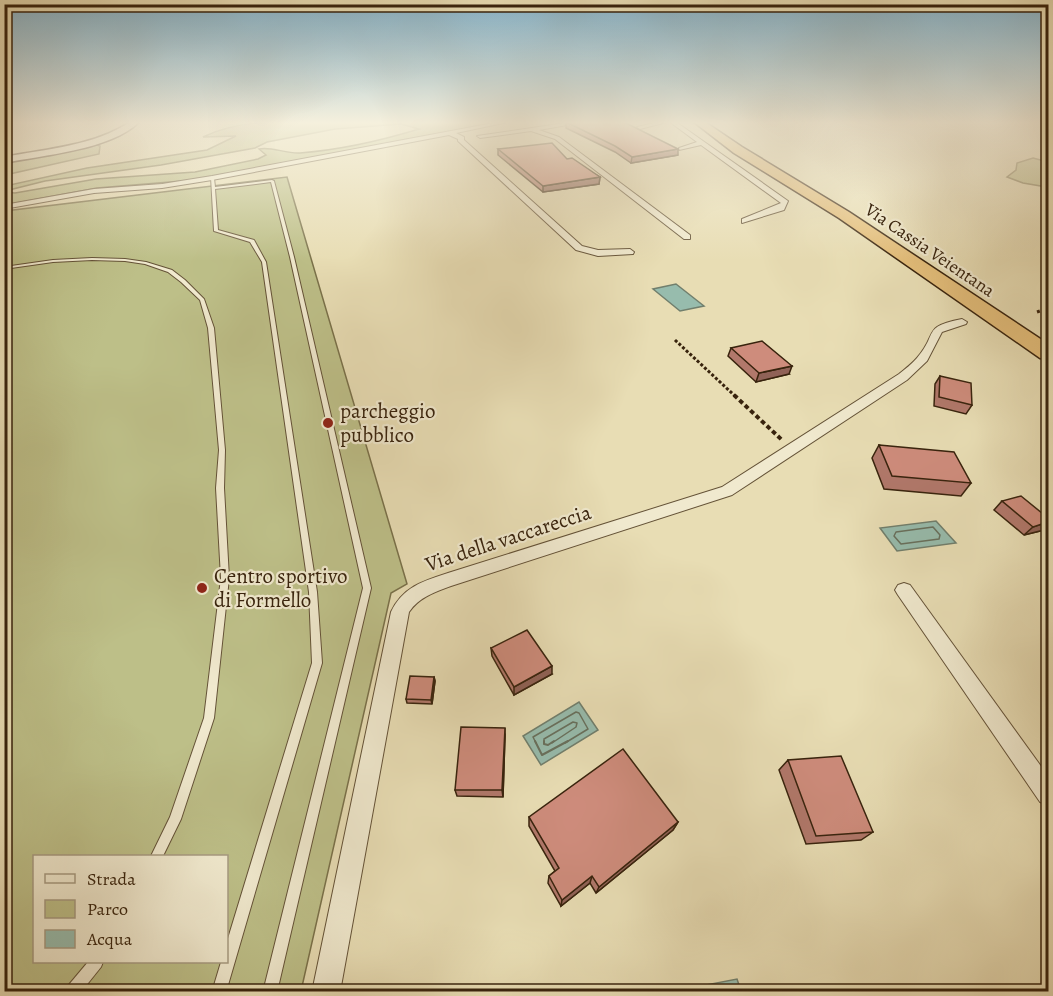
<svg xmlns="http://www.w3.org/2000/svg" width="1053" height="996" font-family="Alegreya,serif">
  <rect width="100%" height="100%" fill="#e8ddb4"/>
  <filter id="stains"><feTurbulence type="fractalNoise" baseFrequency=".00333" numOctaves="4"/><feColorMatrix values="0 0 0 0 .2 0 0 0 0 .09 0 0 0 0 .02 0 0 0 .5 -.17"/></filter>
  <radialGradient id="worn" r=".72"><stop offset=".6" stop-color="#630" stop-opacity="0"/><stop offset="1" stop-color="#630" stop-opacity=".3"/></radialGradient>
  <g fill="#bdbf88" stroke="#7a714a" stroke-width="1.5" fill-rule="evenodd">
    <path d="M270,122H499L194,180L97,188L5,205L4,192L15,193L96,179L195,172L258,159L266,155L259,149C271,146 286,154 300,153C337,150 383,140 419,129L401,124L335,129L267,142L255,148L161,165L45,181L5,191V186L87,168L207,150L236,136L203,137C225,126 247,123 270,122Z"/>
    <polygon points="94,144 100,146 99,154 5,175 4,161"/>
    <polygon points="1033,158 1048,162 1047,187 1023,183 1007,177 1016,170 1017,163"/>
    <path d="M287,177L407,584L391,593L301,991H5V211ZM34,856H226V962H34Z"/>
  </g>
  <g fill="#97bcad" stroke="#717f6d" stroke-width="1.5">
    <polygon points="676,284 704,306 680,311 653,289"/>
    <polygon points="936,521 956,543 897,551 880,528"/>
    <polygon points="579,702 598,730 541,765 523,736"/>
    <polygon points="737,979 741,991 675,991"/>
  </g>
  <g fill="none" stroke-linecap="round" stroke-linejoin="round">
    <g stroke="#68705d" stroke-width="1.5">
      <polygon points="933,527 940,535 939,539 901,544 894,536 896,532"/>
      <polyline points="536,743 533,737 576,712 579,713 588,729 565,743"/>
      <polyline points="544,743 544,739 573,722 577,723 576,727 552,743"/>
    </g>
    <g stroke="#68705d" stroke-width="2">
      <polyline points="535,741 542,755 568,741"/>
      <polyline points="544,741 544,744 548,745 554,741"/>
    </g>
    <g stroke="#645237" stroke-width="2">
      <g id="lane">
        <polygon points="211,177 214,178 215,187 272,180 274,181 294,257 371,588 277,992 263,992 363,588 290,257 271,182 215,189 218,230 254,240 266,262 317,592 322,663 226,992 212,992 221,962 226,962 226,945 312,663 309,592 262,262 250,242 214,231"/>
        <polygon points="92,258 125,259 146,262 172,270 185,280 204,299 214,328 225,450 224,488 229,578 214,718 181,819 163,856 151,856 170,817 204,718 221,578 216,488 219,450 208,328 200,300 181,282 168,272 145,264 125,261 92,260 53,262 4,269 4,267 53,260"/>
        <polygon points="88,962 103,962 101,967 81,992 65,992 67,987"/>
      </g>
    </g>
    <g stroke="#645237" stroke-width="2">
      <g id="street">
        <polygon points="499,122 508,122 456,133 464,137 464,140 582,246 598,250 630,249 634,252 633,254 598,256 576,250 458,141 458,139 449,135 212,180 162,188 94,193 4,209 4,205 94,189 162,184 212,176"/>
        <polygon points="572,122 584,122 539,130 559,137 690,235 690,239 684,239 555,139 531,131 480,138 477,136"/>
        <polygon points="658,122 667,122 640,129 637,127"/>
        <polygon points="670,122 676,122 788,201 784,210 742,223 742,219 781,203 701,145 679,150 679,148 697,142"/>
        <path d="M962,319L967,322L966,324L942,332L927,361L907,380L732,495L451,586C435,592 419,597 409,612L340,992H312L391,612C403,587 423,581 448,573L722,487L899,374C905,369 912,364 917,358C939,333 921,327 962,319Z"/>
        <polygon points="904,583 910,585 1048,776 1048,805 1040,802 898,595 895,590 898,585"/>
      </g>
    </g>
    <g stroke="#38230d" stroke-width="3">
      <path id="secondary" d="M130,122H139C111,150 43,155 4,163V157C46,149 94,146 130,122Z"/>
    </g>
    <g stroke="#38230d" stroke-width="3">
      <polygon id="highway" points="694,122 705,122 742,147 849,212 1048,344 1048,359 1040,358 839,218 734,153"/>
    </g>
    <polyline stroke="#38230d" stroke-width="2" stroke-dasharray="2 1.5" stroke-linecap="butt" points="1045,280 1045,270 1048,268"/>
    <g stroke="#38230d" stroke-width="3" stroke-dasharray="3 2" stroke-linecap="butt">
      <polyline points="1045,279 1048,288"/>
      <polyline points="1037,312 1048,308"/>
      <polyline points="675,340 735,396"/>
    </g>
    <polyline stroke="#38230d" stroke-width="4" stroke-dasharray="4.5 3" stroke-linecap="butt" points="734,395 782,440"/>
    <use href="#lane" fill="#f0e9ce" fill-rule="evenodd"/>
    <use href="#street" fill="#f0e9ce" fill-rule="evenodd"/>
    <use href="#secondary" fill="#f0e9ce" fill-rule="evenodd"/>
    <use href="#highway" fill="#e4be7a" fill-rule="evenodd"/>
  </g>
  <g fill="#b1786b" stroke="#38230d" stroke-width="1.5">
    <polygon points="566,122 678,155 631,163 615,152 566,128"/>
    <polygon points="498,149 567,159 600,177 599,184 543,192 498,155"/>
    <polygon points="731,348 789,374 756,382 728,356"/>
    <polygon points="940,376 972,405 966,414 934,406 935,384"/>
    <polygon points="879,445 971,483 961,496 884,489 872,458"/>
    <polygon points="1002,501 1048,518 1048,525 1044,530 1024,535 994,510"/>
    <polygon points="491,648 552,674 514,695 492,656"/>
    <polygon points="434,677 435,681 432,704 407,703 406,699"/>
    <polygon points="505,735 503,797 457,796 455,790"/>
    <polygon points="788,760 873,832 861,840 806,844 779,770"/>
    <polygon points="529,817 678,822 673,830 596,893 590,883 561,906 548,883 549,876 555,871 529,826"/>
  </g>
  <g fill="#906257" stroke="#38230d" stroke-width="1.5">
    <polygon points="678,149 678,155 631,163 632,157"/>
    <polygon points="600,177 599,184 543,192 543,186"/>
    <polygon points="792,366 789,374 756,382 759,373"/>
    <polygon points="1048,522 1048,525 1044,530 1024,535 1033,527"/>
    <polygon points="552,666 552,674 514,695 514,687"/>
    <polygon points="434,677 435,681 432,704 431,700"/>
    <polygon points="505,728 505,735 503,797 502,790"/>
    <polygon points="678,822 673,830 596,893 599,887"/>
    <polygon points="592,876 590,883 561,906 562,900"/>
  </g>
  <g fill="#ce8c7c" stroke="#38230d" stroke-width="1.5">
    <polygon points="566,122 624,122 678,149 632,157 615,146"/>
    <polygon points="552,143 567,159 572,158 600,177 543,186 498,149"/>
    <polygon points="762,341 792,366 759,373 731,348"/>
    <polygon points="940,376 971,383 972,405 939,397"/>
    <polygon points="879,445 954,452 971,483 892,476"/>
    <polygon points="1021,496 1048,518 1048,522 1033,527 1002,501"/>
    <polygon points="527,630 552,666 514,687 491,648"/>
    <polygon points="410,676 434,677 431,700 406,699"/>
    <polygon points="461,727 505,728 502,790 455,790"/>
    <polygon points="623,749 678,822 599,887 592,876 562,900 549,876 559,868 529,817"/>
    <polygon points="841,756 873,832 816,836 788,760"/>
  </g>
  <linearGradient id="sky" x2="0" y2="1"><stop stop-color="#87b7d0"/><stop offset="0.47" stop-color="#f5f0dd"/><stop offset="1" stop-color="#f5f0dd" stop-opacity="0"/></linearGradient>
  <rect width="1053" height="261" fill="url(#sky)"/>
  <g fill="#8f2418" stroke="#f0e9ce" stroke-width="2">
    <circle cx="328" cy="423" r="6"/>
    <circle cx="202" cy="588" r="6"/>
  </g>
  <g text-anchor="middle" stroke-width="4.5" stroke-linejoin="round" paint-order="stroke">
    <g font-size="18" fill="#38230d" stroke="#f0e9ce">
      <text transform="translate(930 250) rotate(34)" y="6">Via Cassia Veientana</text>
    </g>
    <g font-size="21" fill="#38230d" stroke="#f0e9ce" text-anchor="start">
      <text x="340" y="418">parcheggio<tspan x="340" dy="24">pubblico</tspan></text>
      <text x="214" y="583">Centro sportivo<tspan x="214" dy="24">di Formello</tspan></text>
    </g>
    <g font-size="21" fill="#38230d" stroke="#f0e9ce">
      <text transform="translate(508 538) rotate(-18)" y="7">Via della vaccareccia</text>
    </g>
  </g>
  <rect width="1053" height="996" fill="none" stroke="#e8ddb4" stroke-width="24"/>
  <rect x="6" y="6" width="1041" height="984" fill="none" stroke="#38230d" stroke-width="3"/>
  <rect x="12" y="12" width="1029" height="972" fill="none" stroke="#38230d" stroke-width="1.5"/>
  <rect x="33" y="855" width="195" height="108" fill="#f0e9ce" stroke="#a69a81" stroke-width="1.5"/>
  <rect x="45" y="874" width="30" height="9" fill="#f0e9ce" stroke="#a69a81" stroke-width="1.5"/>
  <text x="87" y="885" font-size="18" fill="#38230d">Strada</text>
  <rect x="45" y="900" width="30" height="18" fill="#bdbf88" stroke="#a69a81" stroke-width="1.5"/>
  <text x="87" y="915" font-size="18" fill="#38230d">Parco</text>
  <rect x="45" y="930" width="30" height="18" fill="#97bcad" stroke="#a69a81" stroke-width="1.5"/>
  <text x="87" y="945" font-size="18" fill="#38230d">Acqua</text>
  <rect width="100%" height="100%" filter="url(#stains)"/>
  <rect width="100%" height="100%" fill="url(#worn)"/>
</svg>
